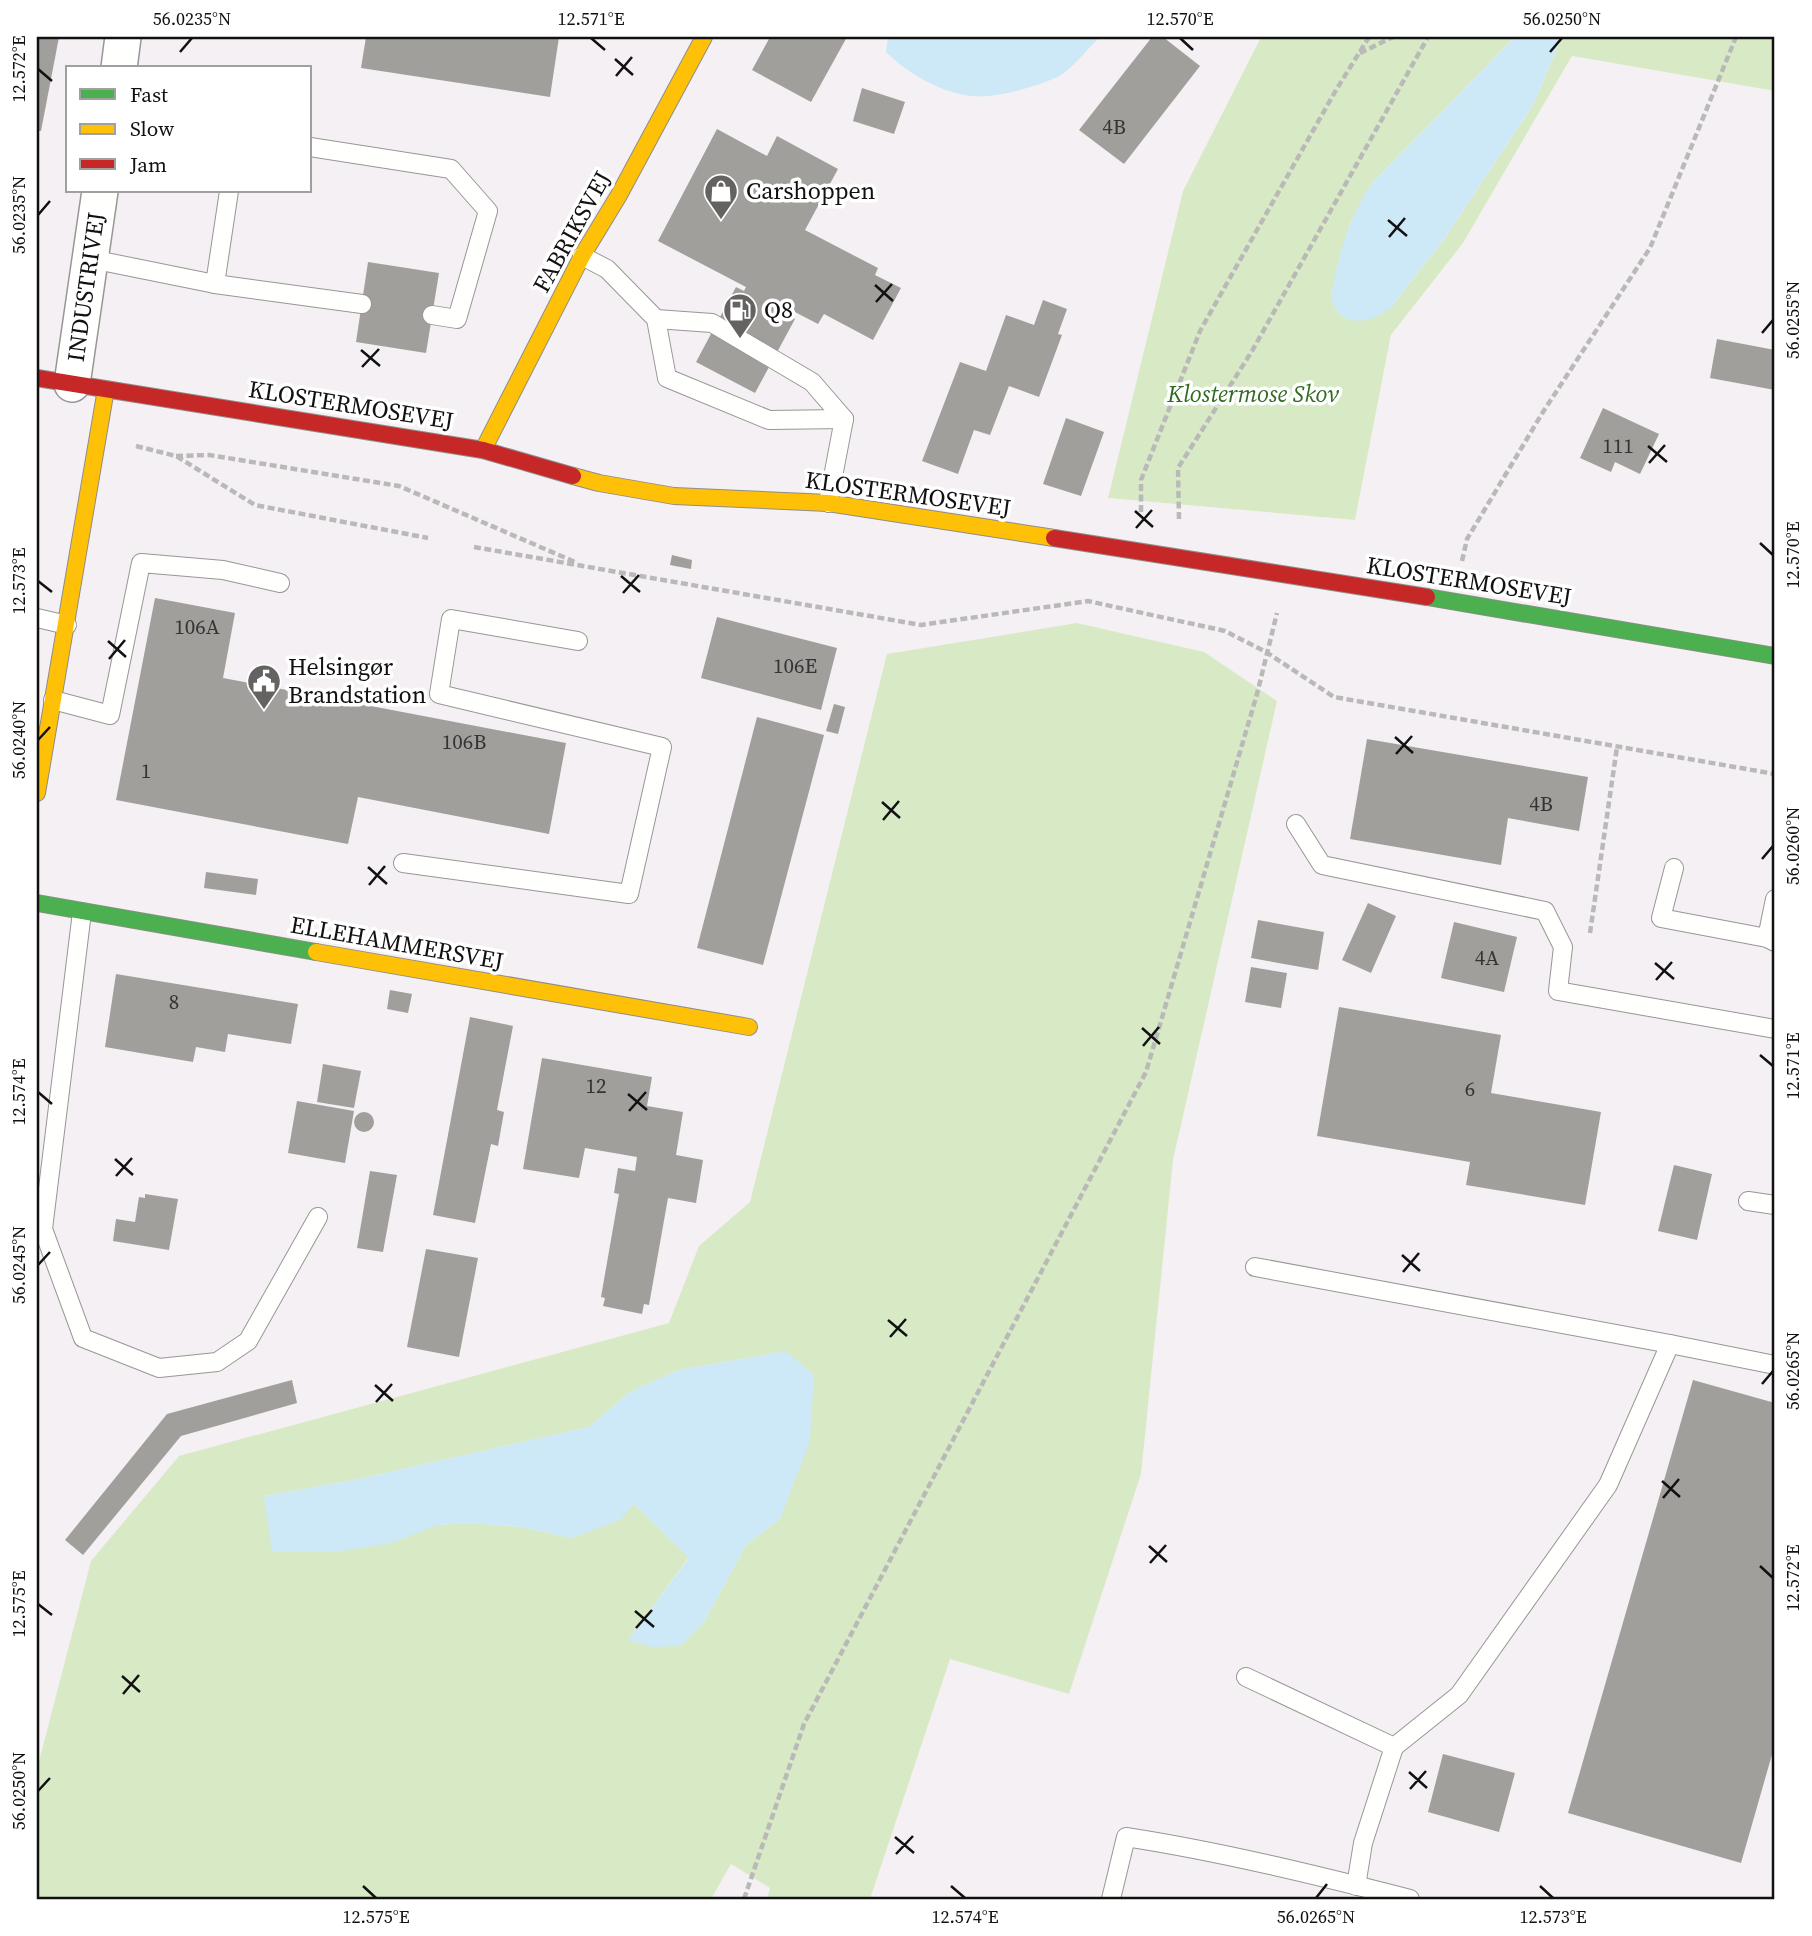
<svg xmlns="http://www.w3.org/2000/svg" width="1812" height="1936" font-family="'Source Serif 4',serif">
  <rect width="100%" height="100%" fill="#fdfcf7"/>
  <path fill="#f5f0f3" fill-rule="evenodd" d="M37,37H1261L1183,191L1108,498L1355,520L1391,335L1463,243L1572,56L1775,91V1899H37ZM68,68H310V191H68Z"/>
  <g fill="#d8eac5" fill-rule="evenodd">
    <polygon points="1261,37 1515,37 1373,182 1350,224 1331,296 1391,307 1445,238 1533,105 1562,37 1775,37 1775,91 1572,56 1463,243 1391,335 1355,520 1108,498 1183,191"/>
    <path d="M1077,623L1204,652L1277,701L1173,1160L1141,1474L1069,1694L950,1659L870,1899H767L770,1888L731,1864L711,1899H37V1769L91,1561L179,1456L669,1323L699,1246L750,1202L887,654ZM786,1351L780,1519L746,1545L704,1622L629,1639L689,1557L634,1504L572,1538L521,1527L472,1523L437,1525L264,1496L354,1480L589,1427L630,1392L679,1370Z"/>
  </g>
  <g fill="#cde8f7">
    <path d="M888,37H1100C1088,48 1075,66 1061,75C1040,86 995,99 971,96C939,92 909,74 886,52Z"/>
    <path d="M1515,37H1562L1533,105L1445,238L1391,307C1371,325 1336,329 1331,296C1339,256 1348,216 1373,182Z"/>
    <polygon points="786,1351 814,1375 810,1441 780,1519 746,1545 704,1622 680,1646 652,1647 628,1640 689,1558 634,1504 620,1520 572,1538 521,1527 472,1523 437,1525 392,1543 341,1551 272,1552 264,1496 354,1480 589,1427 630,1392 679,1370"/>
  </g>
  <g fill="#a19f9c">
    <polygon points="37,37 59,37 41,131 37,131"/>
    <polygon points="366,37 559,37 550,97 361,68"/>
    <polygon points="770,37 847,37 811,102 752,70"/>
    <polygon points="1152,37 1163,37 1200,66 1124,164 1079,130"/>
    <polygon points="862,88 905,102 894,134 853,121"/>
    <polygon points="717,129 767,156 777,136 838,169 805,230 878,268 875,275 901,288 873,340 824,314 818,324 791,310 788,315 795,319 755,393 696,362 736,287 744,291 746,287 658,241"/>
    <polygon points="368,262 439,273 426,353 356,342"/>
    <polygon points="1043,300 1067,309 1058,334 1062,335 1039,397 1009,386 990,435 974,430 958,474 922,461 960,362 986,371 1006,315 1034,325"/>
    <polygon points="1717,339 1775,350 1775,390 1710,378"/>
    <polygon points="1603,408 1659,434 1640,474 1615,462 1611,472 1580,458"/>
    <polygon points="1066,418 1104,432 1081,496 1043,484"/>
    <polygon points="672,555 692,560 691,569 670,565"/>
    <polygon points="155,598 235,613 223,678 566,743 549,834 358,797 348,844 116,800"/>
    <polygon points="717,617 837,648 821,710 701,678"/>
    <polygon points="834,704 845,707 838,734 826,731"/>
    <polygon points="757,717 824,735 763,965 697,948"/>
    <polygon points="1367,739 1588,777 1579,831 1508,818 1501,865 1350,839"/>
    <polygon points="206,872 258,879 256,895 204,888"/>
    <polygon points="1368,903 1396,916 1371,973 1342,960"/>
    <polygon points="1258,920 1324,932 1318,970 1251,958"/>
    <polygon points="1454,922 1517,937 1504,992 1441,978"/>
    <polygon points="1251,967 1287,973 1281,1008 1245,1002"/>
    <polygon points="116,974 298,1004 291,1044 228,1034 225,1052 196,1047 193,1062 105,1047"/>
    <polygon points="390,990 412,994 408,1013 387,1009"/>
    <polygon points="1339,1007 1501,1035 1491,1093 1601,1112 1585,1205 1466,1185 1470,1162 1317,1136"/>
    <polygon points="470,1017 513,1026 497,1110 504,1112 498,1146 491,1144 475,1223 433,1215"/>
    <polygon points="542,1058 652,1077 647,1106 683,1112 676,1155 703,1160 696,1203 668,1198 649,1305 644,1304 642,1314 603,1306 605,1298 601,1297 619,1194 614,1193 618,1168 635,1171 637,1157 585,1148 579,1178 523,1169"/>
    <polygon points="323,1064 361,1071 354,1108 317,1102"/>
    <polygon points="297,1101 354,1111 345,1163 288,1153"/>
    <circle cx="364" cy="1122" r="10"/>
    <polygon points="1674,1165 1712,1174 1697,1240 1658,1231"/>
    <polygon points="370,1171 397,1175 383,1252 357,1248"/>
    <polygon points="145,1194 178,1199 169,1250 113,1241 116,1219 135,1222 139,1197 145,1198"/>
    <polygon points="426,1249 478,1258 459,1357 407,1347"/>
    <polygon points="292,1380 297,1403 181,1436 83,1555 65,1540 167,1414"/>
    <polygon points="1693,1380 1775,1403 1775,1744 1741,1863 1568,1813"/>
    <polygon points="1443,1754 1515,1773 1499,1832 1428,1812"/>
  </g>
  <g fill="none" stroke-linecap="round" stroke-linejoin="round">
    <g stroke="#979795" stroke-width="20">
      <g id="lane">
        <polyline points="310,147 451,169 488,211 457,319 432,315"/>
        <polyline points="582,256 607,269 656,319 667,378 769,420 844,419"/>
        <polyline points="91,259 215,284 362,304"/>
        <polyline points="215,284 229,191"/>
        <polyline points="656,319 712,323 812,382 844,419"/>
        <polyline points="828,503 844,419"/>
        <polyline points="37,618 67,625"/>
        <polyline points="53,700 110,715 141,563 223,570 280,583"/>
        <polyline points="1296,824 1322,865 1545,911 1563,947 1558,991 1775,1029"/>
        <polyline points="403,863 629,894 662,747 439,694 451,619 578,641"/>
        <polyline points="1674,868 1661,918 1767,938 1775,942"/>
        <polyline points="82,912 43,1229 83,1338 159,1368 217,1362 248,1341 318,1217"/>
        <polyline points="1767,938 1775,899"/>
        <polyline points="1748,1201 1775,1205"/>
        <polyline points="1255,1267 1670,1344 1608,1485 1459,1695 1394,1747"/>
        <polyline points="1670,1344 1775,1365"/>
        <polyline points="1246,1677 1394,1747 1363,1843 1356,1886"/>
        <path d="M1111,1899L1126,1837C1222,1852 1316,1875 1410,1899"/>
      </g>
    </g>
    <g stroke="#979795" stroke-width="38">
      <g id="street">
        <polyline points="119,68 123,37"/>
        <polyline points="72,384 100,191"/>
      </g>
    </g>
    <g stroke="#8e8d8b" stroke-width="18">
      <g id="fast">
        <polyline points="1427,597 1775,656"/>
        <polyline points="37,903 316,952"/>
      </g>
    </g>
    <g stroke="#8e8d8b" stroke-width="18">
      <g id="slow">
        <polyline points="483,450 582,256 619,195 704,37"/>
        <polyline points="573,476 599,483 674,496 828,503 1054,538"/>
        <polyline points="37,793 106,389"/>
        <polyline points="316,952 749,1027"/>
      </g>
    </g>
    <g stroke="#8e8d8b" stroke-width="18">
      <g id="jam">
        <polyline points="37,378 483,450 573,476"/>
        <polyline points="1054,538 1427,597"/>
      </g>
    </g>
    <g stroke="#b9b9b8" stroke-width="4.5" stroke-dasharray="7 3.5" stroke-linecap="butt">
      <polyline points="1360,53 1393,37"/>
      <polyline points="136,446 176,456 255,505 428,538"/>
      <polyline points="176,456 209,455 399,486 575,562"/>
      <polyline points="1141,512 1141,480 1200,331 1336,90 1369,37"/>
      <polyline points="1179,519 1178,468 1252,351 1428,37"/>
      <polyline points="474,547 921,625 1088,601 1225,631 1266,652 1334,697 1775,774"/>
      <polyline points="1462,561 1467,539 1543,412 1650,248 1736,37"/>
      <polyline points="1590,933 1617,747"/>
      <polyline points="744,1899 804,1724 1146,1072 1257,694 1277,613"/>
    </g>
    <use href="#lane" stroke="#fffffe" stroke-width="18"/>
    <use href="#street" stroke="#fffffe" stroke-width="35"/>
    <use href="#fast" stroke="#4caf50" stroke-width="16"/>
    <use href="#slow" stroke="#ffc107" stroke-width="16"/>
    <use href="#jam" stroke="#c62828" stroke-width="16"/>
  </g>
  <path fill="none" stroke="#111" stroke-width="2.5" d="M591,38L605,50M1180,38L1193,50M180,52L192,38M1550,52L1562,38M615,59L633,75M38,69L52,81M616,76L632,57M38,215L50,201M1388,220L1407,236M1389,237L1405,218M875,285L893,301M876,302L892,284M1762,333L1773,320M361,350L380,366M362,367L379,349M1648,446L1667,462M1649,463L1665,445M1135,511L1153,527M1136,528L1152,510M1760,543L1773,555M621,576L640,592M38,581L52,592M623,593L639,575M108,641L126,657M109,659L125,640M1395,737L1413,753M38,740L50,727M1396,754L1412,736M882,802L900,818M883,820L899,801M1762,859L1773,846M368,867L387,884M369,885L385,866M1655,963L1674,979M1656,980L1672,962M1142,1028L1160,1044M1143,1046L1159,1027M1760,1055L1773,1066M38,1092L52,1104M628,1094L647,1110M629,1111L646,1092M115,1159L133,1175M116,1176L132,1158M1402,1255L1420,1271M38,1265L50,1252M1403,1272L1419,1253M888,1320L907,1336M890,1337L906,1319M1762,1384L1773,1371M375,1385L393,1401M376,1402L392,1384M1662,1481L1680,1497M1663,1498L1679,1479M1149,1546L1167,1562M1150,1563L1166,1545M1760,1566L1773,1578M38,1604L52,1615M635,1611L654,1627M636,1628L652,1610M122,1676L140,1692M123,1694L139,1675M1409,1772L1427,1788M1410,1789L1426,1771M38,1791L50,1778M895,1837L914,1853M896,1854L913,1836M363,1886L376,1898M951,1886L965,1898M1540,1886L1553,1898M1316,1898L1327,1884"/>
  <defs>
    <g id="shop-pin" transform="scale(1.75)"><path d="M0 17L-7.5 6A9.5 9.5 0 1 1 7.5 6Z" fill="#646362" stroke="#fff"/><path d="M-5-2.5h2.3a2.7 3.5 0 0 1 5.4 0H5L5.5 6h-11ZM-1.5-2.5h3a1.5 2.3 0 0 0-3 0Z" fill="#fff"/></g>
    <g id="fuel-pin" transform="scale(1.75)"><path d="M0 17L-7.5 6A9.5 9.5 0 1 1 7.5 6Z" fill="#646362" stroke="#fff"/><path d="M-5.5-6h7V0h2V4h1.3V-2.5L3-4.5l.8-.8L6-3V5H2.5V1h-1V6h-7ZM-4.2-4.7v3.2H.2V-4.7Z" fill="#fff"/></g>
    <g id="civic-pin" transform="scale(1.75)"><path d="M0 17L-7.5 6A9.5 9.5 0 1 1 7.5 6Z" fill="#646362" stroke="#fff"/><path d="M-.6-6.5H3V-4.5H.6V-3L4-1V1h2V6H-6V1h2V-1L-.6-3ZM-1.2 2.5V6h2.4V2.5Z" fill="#fff"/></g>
  </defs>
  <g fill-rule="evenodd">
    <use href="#shop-pin" x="721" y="191"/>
    <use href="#fuel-pin" x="740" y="310"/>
    <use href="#civic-pin" x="264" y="681"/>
  </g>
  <g text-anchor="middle" stroke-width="7" stroke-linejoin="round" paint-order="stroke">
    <g font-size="21" fill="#353434">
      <text x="1114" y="134">4B</text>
      <text x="1618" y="453">111</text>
      <text x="197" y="634">106A</text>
      <text x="795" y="673">106E</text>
      <text x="464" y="749">106B</text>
      <text x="146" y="778">1</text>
      <text x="1541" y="811">4B</text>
      <text x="1487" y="965">4A</text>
      <text x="174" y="1009">8</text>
      <text x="596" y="1093">12</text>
      <text x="1470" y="1096">6</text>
    </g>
    <g font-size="24" fill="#111" stroke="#fff" text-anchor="start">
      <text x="746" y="199">Carshoppen</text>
      <text x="764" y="318">Q8</text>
      <text x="288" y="675">Helsingør<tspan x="288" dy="28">Brandstation</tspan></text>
    </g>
    <g font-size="24" fill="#111" stroke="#fff">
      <text transform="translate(572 232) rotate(-61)" y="8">FABRIKSVEJ</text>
      <text transform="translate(86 287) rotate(-82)" y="8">INDUSTRIVEJ</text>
      <text transform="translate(351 405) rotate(9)" y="8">KLOSTERMOSEVEJ</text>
      <text transform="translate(908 494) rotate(8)" y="8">KLOSTERMOSEVEJ</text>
      <text transform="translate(1469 581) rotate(9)" y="8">KLOSTERMOSEVEJ</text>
      <text transform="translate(397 943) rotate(10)" y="8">ELLEHAMMERSVEJ</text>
    </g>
    <g font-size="24" font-style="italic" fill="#2f6b1f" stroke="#fff">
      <text x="1253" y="402">Klostermose Skov</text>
    </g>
  </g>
  <rect width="1812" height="1936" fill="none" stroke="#ffffff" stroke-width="77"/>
  <rect x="66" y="66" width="245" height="126" fill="#ffffff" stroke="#a0a0a0" stroke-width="2"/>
  <rect x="80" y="89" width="35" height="10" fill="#4caf50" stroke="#a0a0a0" stroke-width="2"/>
  <text x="130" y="102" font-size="21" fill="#111111">Fast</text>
  <rect x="80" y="124" width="35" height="10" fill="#ffc107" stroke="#a0a0a0" stroke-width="2"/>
  <text x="130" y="136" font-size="21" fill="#111111">Slow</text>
  <rect x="80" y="159" width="35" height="10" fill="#c62828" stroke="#a0a0a0" stroke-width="2"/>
  <text x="130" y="172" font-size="21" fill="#111111">Jam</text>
  <rect x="38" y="38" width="1735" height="1860" fill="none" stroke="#111" stroke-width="2.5"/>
  <g font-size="18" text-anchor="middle" fill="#111">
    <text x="192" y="25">56.0235°N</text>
    <text x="591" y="25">12.571°E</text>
    <text x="1180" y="25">12.570°E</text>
    <text x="1562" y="25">56.0250°N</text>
    <text transform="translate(19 69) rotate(-90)" y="6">12.572°E</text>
    <text transform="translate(19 215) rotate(-90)" y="6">56.0235°N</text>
    <text transform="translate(1793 320) rotate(-90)" y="6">56.0255°N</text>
    <text transform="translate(1793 555) rotate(-90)" y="6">12.570°E</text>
    <text transform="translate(19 581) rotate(-90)" y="6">12.573°E</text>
    <text transform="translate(19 740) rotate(-90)" y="6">56.0240°N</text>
    <text transform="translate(1793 846) rotate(-90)" y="6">56.0260°N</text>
    <text transform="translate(1793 1066) rotate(-90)" y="6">12.571°E</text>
    <text transform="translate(19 1092) rotate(-90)" y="6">12.574°E</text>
    <text transform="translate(19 1265) rotate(-90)" y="6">56.0245°N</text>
    <text transform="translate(1793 1371) rotate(-90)" y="6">56.0265°N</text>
    <text transform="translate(1793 1578) rotate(-90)" y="6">12.572°E</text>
    <text transform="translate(19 1604) rotate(-90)" y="6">12.575°E</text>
    <text transform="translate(19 1791) rotate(-90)" y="6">56.0250°N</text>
    <text x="376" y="1923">12.575°E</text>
    <text x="965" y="1923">12.574°E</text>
    <text x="1316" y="1923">56.0265°N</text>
    <text x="1553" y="1923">12.573°E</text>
  </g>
</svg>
